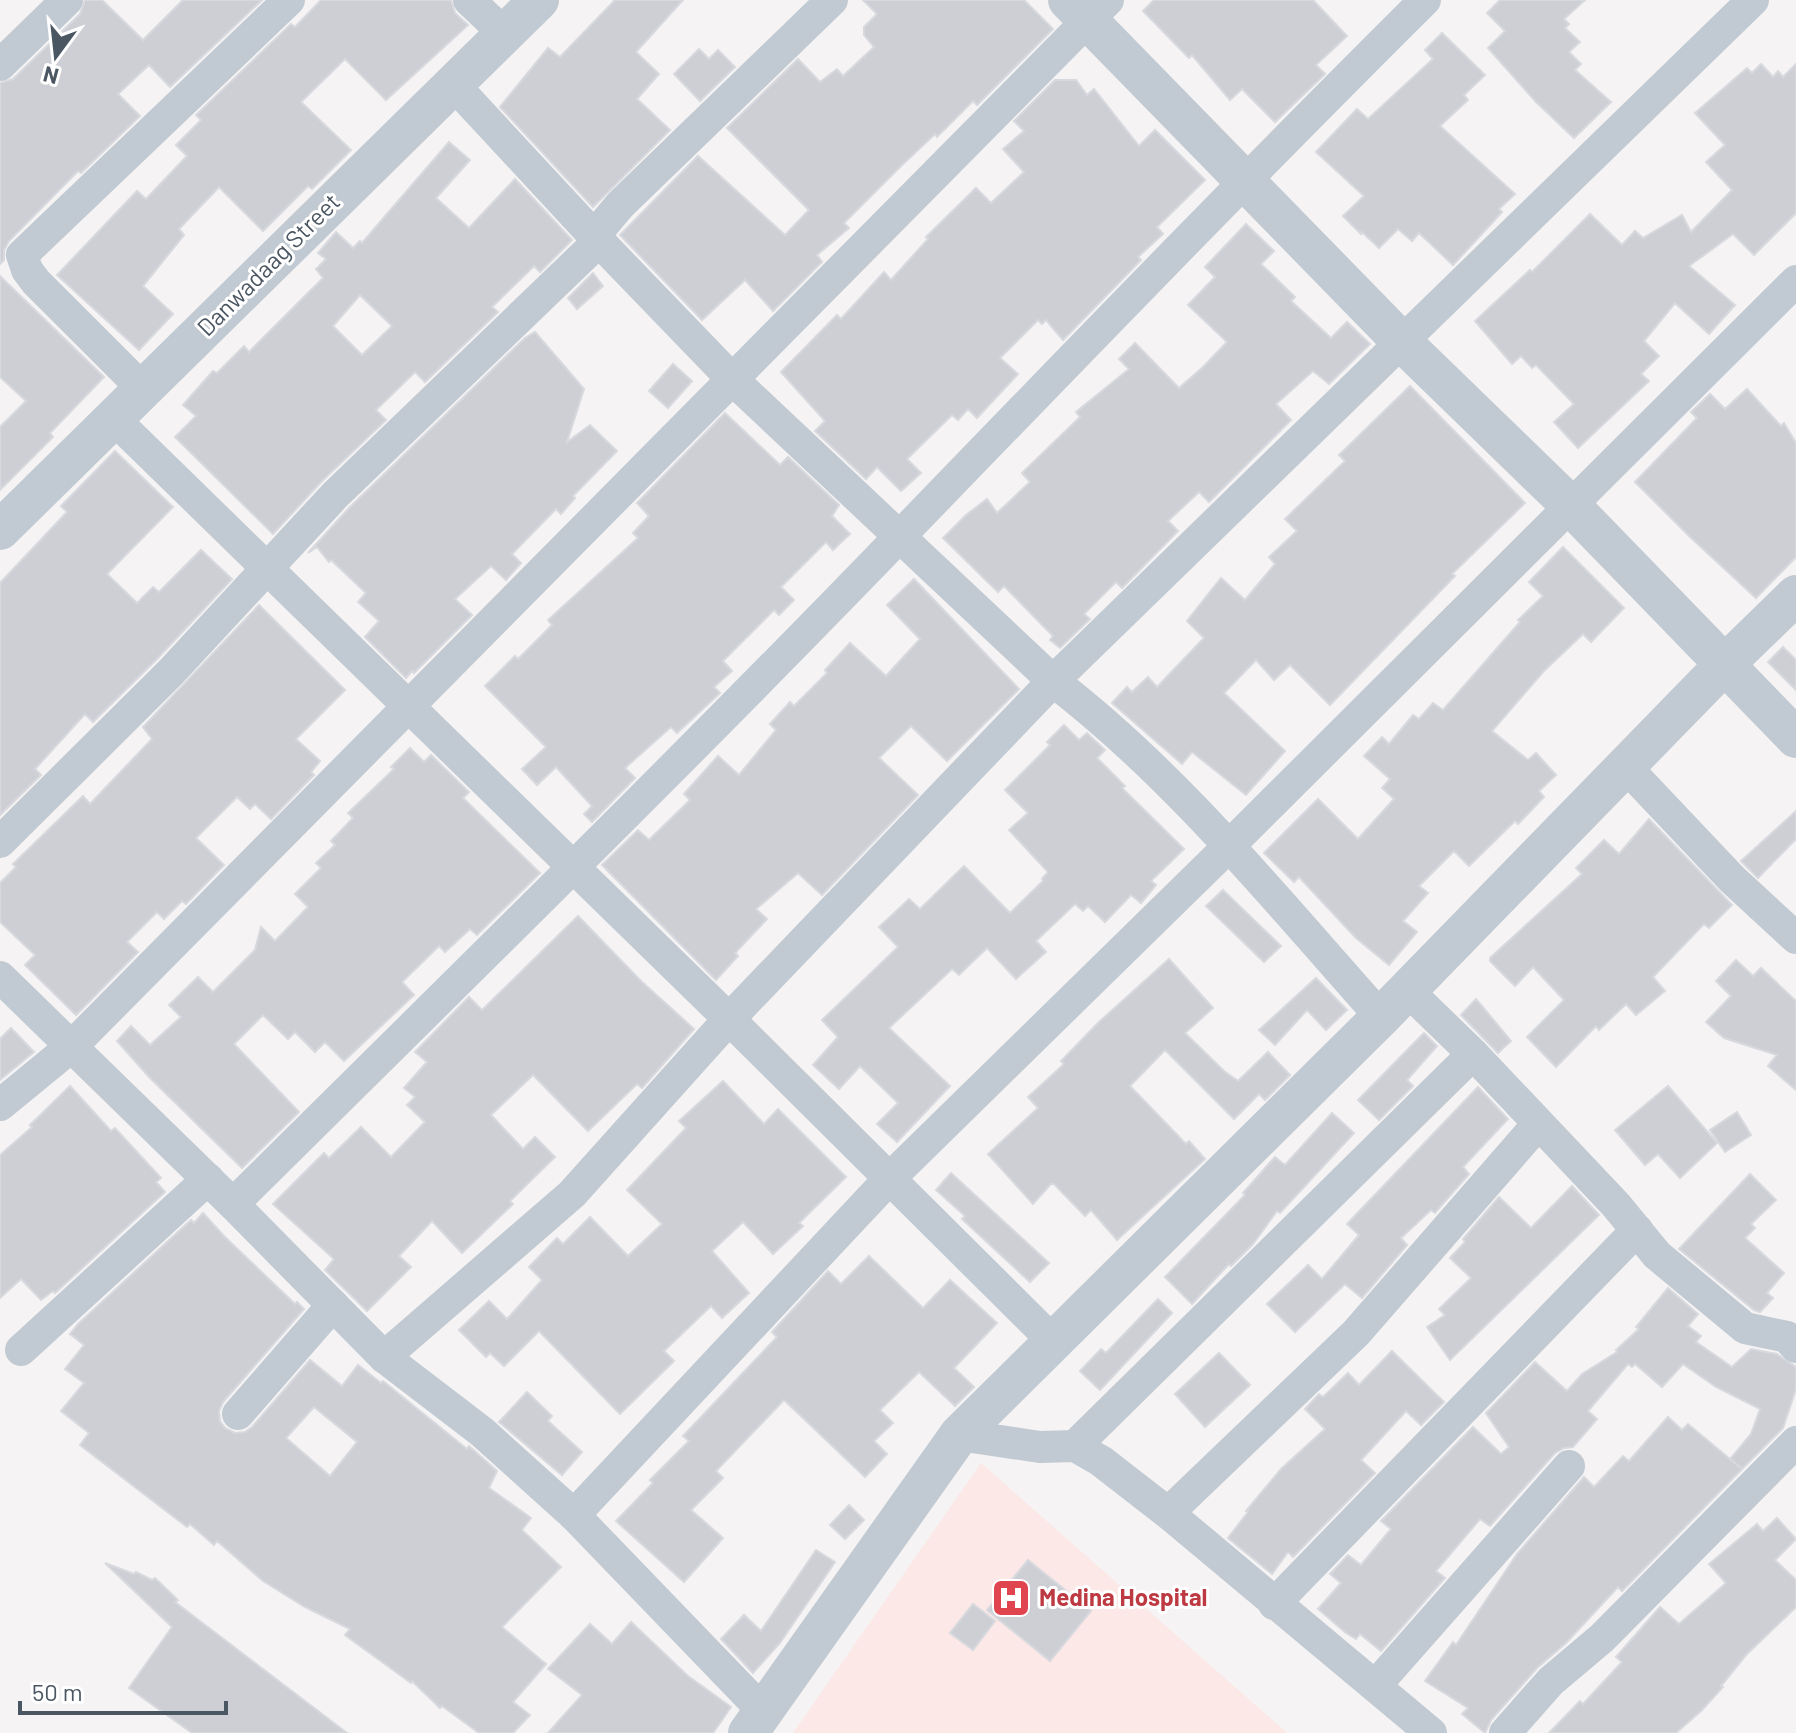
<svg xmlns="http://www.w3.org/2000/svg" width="1796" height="1733" font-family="Barlow,sans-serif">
  <rect width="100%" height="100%" fill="#f5f3f3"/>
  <polygon fill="#fce8e6" points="981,1463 1287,1733 793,1733"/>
  <g fill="#cdcfd5" stroke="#d7d9de" stroke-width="2" fill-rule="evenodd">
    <polygon points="85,0 102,0 143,40 183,0 262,0 170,87 149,65 118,94 140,116 81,173 78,171 9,241 4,250 4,260 0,264 0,83 13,79 80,14"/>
    <polygon points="321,0 451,0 455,13 468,25 386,100 345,59 301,102 351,150 312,189 308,186 263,231 219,187 179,229 184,235 143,286 173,314 139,350 57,275 137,191 146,199 187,156 176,145 201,120 196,115 291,24 295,27"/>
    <polygon points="615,0 683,0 636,52 659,74 637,99 670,130 593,207 500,107 548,48 560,57"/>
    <polygon points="863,0 1024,0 1053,29 977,105 973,101 937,137 935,134 900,167 844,223 849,228 817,255 822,262 773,311 745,280 702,320 620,235 698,156 785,235 809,210 727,128 798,59 820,82 837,69 843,76 874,47 864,35 864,27 877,14"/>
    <polygon points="1154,0 1313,0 1347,36 1316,65 1325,74 1275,122 1242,89 1230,100 1192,55 1189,58 1143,11"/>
    <polygon points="1500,0 1585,0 1564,19 1569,24 1565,28 1580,42 1569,52 1581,64 1575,70 1611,102 1574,138 1536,102 1488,48 1505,31 1487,13"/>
    <polygon points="1442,33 1485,75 1464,95 1468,100 1440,126 1515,194 1499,209 1502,212 1492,223 1453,265 1419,233 1412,241 1398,229 1379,248 1362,232 1361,234 1343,216 1364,196 1316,152 1357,109 1368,119 1433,59 1425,50"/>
    <polygon points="699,49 709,59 718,50 735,67 700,101 674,74"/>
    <polygon points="1761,64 1773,77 1778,71 1783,77 1796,64 1796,213 1754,255 1733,234 1689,266 1735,305 1709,334 1675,303 1644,341 1659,356 1641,374 1649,381 1578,448 1554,422 1574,404 1536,365 1532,368 1521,356 1512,364 1475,321 1530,270 1532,272 1590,214 1622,245 1635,231 1643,238 1682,215 1691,232 1732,190 1706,162 1725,145 1695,113 1747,68 1752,73"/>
    <polygon points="1055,80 1076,80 1087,95 1094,89 1139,146 1155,130 1205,180 1157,227 1163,234 1138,257 1141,260 1063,340 1046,320 1042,324 1038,320 1000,358 1018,374 977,418 968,409 958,420 952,415 907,459 921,473 901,491 877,467 866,479 815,431 825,421 781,372 837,315 841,319 884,272 891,280 928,239 926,237 976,188 991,203 1024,172 1003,149 1024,131 1014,121"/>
    <path d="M449,142L470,160L436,198L469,228L515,179L572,240L540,272L534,266L492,307L498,312L425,382L415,372L376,410L386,420L322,481L273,534L175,437L196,416L183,405L213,371L217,373L244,346L249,352L323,278L316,269L326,259L318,253L336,232L353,248L360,241L362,243ZM360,295L392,326L362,355L333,326Z"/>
    <polygon points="1246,224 1274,251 1261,264 1295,297 1291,301 1331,338 1347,322 1370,344 1329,384 1313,371 1276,404 1291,420 1209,502 1199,492 1168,521 1178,531 1122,588 1116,582 1084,614 1090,619 1060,648 1050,640 1053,636 1004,586 998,592 943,538 966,515 987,499 997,513 1030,482 1022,473 1080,417 1076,412 1129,369 1119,359 1135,343 1179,388 1203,367 1227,342 1188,305 1215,277 1205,267"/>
    <polygon points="593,273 603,286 577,309 568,298"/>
    <polygon points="0,276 104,377 50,433 53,437 0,490 0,427 26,401 0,377"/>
    <polygon points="535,332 584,389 567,442 590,425 617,451 573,496 575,498 561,514 556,509 512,554 521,563 506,580 491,566 455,599 472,615 414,673 412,671 406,678 365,637 379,621 358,602 366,593 331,560 329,562 317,547 308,553 349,508 525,338"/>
    <polygon points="673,364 692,381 668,408 649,391"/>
    <polygon points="1410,386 1525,503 1452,574 1455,576 1330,705 1290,665 1274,680 1256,660 1224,693 1285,751 1246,795 1192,752 1182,764 1112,703 1127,687 1132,692 1148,677 1157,687 1204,638 1187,621 1221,578 1245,600 1275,564 1269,557 1297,531 1285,519 1345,461 1339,455"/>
    <polygon points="1747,389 1781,426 1784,423 1796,443 1796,557 1756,598 1689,536 1635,482 1697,418 1691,412 1710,394 1725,409"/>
    <polygon points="725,413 780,465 788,457 839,505 832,516 850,534 833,550 826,542 781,587 794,600 779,615 774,610 723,661 732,671 714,687 720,693 677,733 671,727 625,768 635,778 592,822 584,814 592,806 556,767 537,785 522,769 546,747 485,686 515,656 518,659 552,625 548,620 638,538 633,533 649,516 637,503"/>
    <polygon points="115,451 173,507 107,574 137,603 153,587 159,592 201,550 232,579 157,659 93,722 85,714 35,769 41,775 0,815 0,583 67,512 61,506"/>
    <polygon points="1563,547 1624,608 1591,642 1583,634 1544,671 1492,731 1528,760 1536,753 1556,775 1539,791 1544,797 1518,824 1515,821 1469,866 1454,851 1419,886 1428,893 1403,921 1417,932 1389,965 1356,938 1299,877 1294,882 1264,853 1318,799 1358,839 1394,799 1382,788 1390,779 1364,756 1382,737 1389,744 1413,715 1419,719 1433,703 1443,710 1520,622 1518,620 1543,596 1529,582"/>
    <polygon points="914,579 1019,689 947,761 911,726 879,758 918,795 822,895 798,873 756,909 767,919 735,953 738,956 716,980 602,865 638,830 649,840 690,800 684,794 718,756 739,775 776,730 770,724 790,702 794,706 827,673 825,670 850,643 886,676 920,639 887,605"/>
    <polygon points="259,605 345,690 296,739 320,761 311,772 314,775 271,819 255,804 250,809 237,797 196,838 224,865 186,904 182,901 164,919 157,912 127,942 138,952 76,1015 25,965 35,955 0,922 0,883 16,867 13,864 83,796 90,804 152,739 143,727"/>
    <polygon points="1783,647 1796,660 1796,690 1768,662"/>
    <polygon points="1064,725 1079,740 1087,733 1105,750 1097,758 1125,786 1122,788 1184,849 1151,881 1156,885 1141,903 1131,895 1105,922 1088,906 1083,911 1075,904 1036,941 1046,952 1016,979 987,948 959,975 952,969 889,1028 950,1086 897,1142 877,1124 898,1103 860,1066 839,1089 813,1065 838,1037 822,1020 898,947 879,927 909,899 920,909 964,866 1010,913 1043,881 1042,879 1048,872 1009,830 1028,813 1005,790 1050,745 1047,742"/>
    <polygon points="410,748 424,762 431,755 469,792 463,798 540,873 477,935 470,929 445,952 439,946 402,982 414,995 344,1061 325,1042 315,1052 295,1032 288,1039 263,1015 234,1044 299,1112 242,1168 149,1077 117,1041 131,1026 150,1045 181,1017 169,1005 198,977 213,992 255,950 261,927 275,941 308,907 295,894 321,868 316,863 335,845 331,841 353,818 348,813 394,769 391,767"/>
    <polygon points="1796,811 1796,839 1758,878 1741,861"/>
    <polygon points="1649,819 1732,905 1709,928 1704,924 1653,977 1665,991 1636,1015 1626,1004 1599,1030 1596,1026 1556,1067 1527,1037 1564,1000 1533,967 1515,986 1490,961 1490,958 1582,874 1576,868 1604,840 1619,854"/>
    <polygon points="1223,890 1281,946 1264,962 1206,906"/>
    <polygon points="578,916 641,981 694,1029 642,1088 637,1084 588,1131 533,1075 491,1115 523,1149 535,1137 555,1157 510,1201 513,1204 462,1253 432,1221 399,1256 411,1267 367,1311 325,1270 334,1259 273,1204 324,1153 329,1158 361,1127 391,1157 425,1122 407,1105 415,1097 404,1088 427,1062 415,1052 469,997 482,1010"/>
    <polygon points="1169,959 1213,1008 1185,1033 1224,1071 1238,1081 1268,1052 1290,1075 1265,1100 1259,1094 1234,1119 1165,1050 1130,1086 1186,1144 1189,1141 1205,1159 1117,1240 1091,1210 1085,1216 1054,1184 1051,1184 1033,1204 988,1154 1038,1108 1028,1097 1064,1064 1061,1061 1099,1022"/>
    <polygon points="1736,960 1753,976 1761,968 1796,1001 1796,1090 1768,1066 1777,1055 1724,1038 1706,1022 1731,996 1716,981"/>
    <polygon points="1316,978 1347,1010 1326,1030 1307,1010 1275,1045 1259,1030"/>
    <polygon points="1476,999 1511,1041 1498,1053 1461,1015"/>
    <polygon points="11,1028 34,1052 0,1080 0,1039"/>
    <polygon points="1424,1033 1437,1046 1407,1080 1413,1086 1379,1120 1358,1100"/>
    <polygon points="723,1081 764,1124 778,1109 846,1177 799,1223 803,1226 773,1254 743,1222 712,1251 749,1293 722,1318 711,1306 664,1351 674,1361 620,1414 539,1331 504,1366 490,1353 486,1357 459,1330 489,1301 507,1319 542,1280 529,1267 557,1238 563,1244 590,1217 628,1256 662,1224 627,1190 686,1128 679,1121"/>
    <polygon points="70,1086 111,1131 115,1128 161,1178 156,1182 165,1192 55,1293 53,1291 41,1300 21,1279 0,1298 0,1155 32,1127 30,1125"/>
    <polygon points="1668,1086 1717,1143 1680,1178 1658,1154 1645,1165 1615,1130"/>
    <polygon points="1478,1087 1508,1119 1463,1167 1469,1174 1435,1213 1431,1210 1401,1238 1407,1245 1362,1298 1345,1284 1295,1332 1267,1304 1308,1265 1322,1279 1359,1235 1347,1224"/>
    <polygon points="1737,1112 1751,1135 1725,1152 1710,1130"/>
    <polygon points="1332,1113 1354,1133 1280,1213 1277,1211 1253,1244 1231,1266 1229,1264 1192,1304 1165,1277 1245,1195 1243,1193 1275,1157 1285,1165"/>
    <polygon points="951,1173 1049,1263 1030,1282 962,1219 965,1216 936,1190"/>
    <polygon points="1750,1174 1776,1200 1751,1224 1755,1228 1745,1238 1784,1273 1767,1293 1773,1298 1760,1312 1754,1310 1679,1249"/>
    <polygon points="1572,1186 1599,1215 1450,1360 1427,1327 1445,1315 1439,1309 1471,1278 1450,1258 1465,1242 1463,1239 1499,1197 1531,1228"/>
    <path d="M203,1213L225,1237L295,1304L297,1302L304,1309L223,1402L219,1411L220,1421L225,1428L235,1433L245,1432L252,1427L310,1360L342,1386L358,1365L381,1383L383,1381L467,1449L469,1446L497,1471L489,1488L531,1518L522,1530L561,1567L502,1627L546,1664L513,1702L530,1715L513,1733H479L442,1706L440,1708L412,1681L411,1683L345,1635L350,1629L305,1607L263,1581L217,1541L214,1545L190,1524L187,1527L80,1445L89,1433L61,1411L84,1383L65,1369L84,1345L70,1334L78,1324L191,1220L194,1223ZM314,1407L357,1442L330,1476L286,1438Z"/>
    <polygon points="869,1256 923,1308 950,1280 997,1323 954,1368 974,1387 955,1406 919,1372 880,1410 893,1423 874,1441 887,1454 865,1477 784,1400 716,1471 723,1478 691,1510 723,1538 684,1582 616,1521 653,1483 650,1480 689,1441 683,1436 777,1337 772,1332 828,1271 841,1284"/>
    <polygon points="1668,1288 1698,1314 1688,1326 1701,1336 1696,1342 1732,1367 1751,1349 1777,1354 1796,1367 1796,1389 1783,1428 1742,1469 1730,1459 1751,1434 1760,1409 1716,1387 1683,1364 1662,1387 1635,1364 1632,1367 1628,1364 1588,1411 1597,1419 1573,1447 1564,1448 1555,1453 1490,1526 1480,1519 1436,1571 1445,1578 1381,1651 1360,1634 1356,1639 1346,1633 1318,1609 1341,1583 1330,1574 1348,1555 1361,1565 1391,1529 1381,1521 1473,1427 1501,1454 1509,1447 1486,1413 1535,1362 1567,1391 1582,1374 1617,1352 1616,1350 1639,1329 1636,1327"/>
    <polygon points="1158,1299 1172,1313 1100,1390 1080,1371 1101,1349 1106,1353"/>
    <polygon points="1392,1351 1444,1402 1421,1425 1406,1411 1361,1460 1375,1473 1293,1557 1288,1552 1272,1574 1228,1538 1248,1512 1246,1511 1281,1469 1325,1429 1305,1409 1319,1394 1323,1397 1348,1373 1359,1385"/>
    <polygon points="1219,1353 1250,1385 1205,1427 1175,1394"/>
    <polygon points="527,1392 552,1416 548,1421 582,1452 562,1475 499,1422"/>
    <polygon points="1668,1417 1682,1430 1688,1424 1742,1469 1622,1591 1618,1587 1566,1643 1537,1668 1491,1720 1485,1733 1462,1714 1468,1708 1425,1681 1453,1642 1456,1645 1517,1554 1584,1477 1594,1487 1623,1456 1629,1461"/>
    <polygon points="849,1505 864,1520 845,1539 830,1525"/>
    <polygon points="1777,1518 1796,1539 1775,1560 1796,1580 1796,1607 1746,1655 1721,1686 1723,1687 1702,1710 1676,1733 1549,1733 1580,1701 1583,1704 1622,1662 1616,1657 1660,1607 1679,1624 1726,1583 1709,1564 1757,1524 1763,1531"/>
    <polygon points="816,1550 835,1562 780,1643 753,1673 721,1639 744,1615 761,1631"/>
    <polygon points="1028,1560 1091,1611 1050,1661 987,1610"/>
    <polygon points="105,1563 134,1574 136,1572 152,1580 155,1578 178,1600 175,1602 347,1733 192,1733 129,1688 172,1627"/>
    <polygon points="973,1604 995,1621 973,1650 950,1633"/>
    <polygon points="631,1622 688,1676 731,1707 713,1733 548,1733 582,1695 548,1669 590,1624 612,1644"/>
  </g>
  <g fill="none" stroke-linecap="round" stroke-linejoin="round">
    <g stroke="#c1cad2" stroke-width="32">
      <polyline points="469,0 505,34"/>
      <polyline points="0,65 67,0"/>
      <path d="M454,85L594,236L732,379L1053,681C1177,776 1277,901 1381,1017"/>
      <polyline points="594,236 620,205 832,0"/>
      <polyline points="143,389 36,282 27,270 22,255 289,0"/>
      <polyline points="114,419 729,1019 1054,1342"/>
      <polyline points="1626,767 1732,879 1796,938"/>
      <polyline points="0,842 171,672 335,495 599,241"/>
      <polyline points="0,977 233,1204 384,1357 482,1432 574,1515 763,1711"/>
      <polyline points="1407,990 1473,1054 1616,1205 1657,1255 1745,1328 1787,1337 1796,1347"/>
      <polyline points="0,1105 72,1046 1108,0"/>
      <path d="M233,1204C457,982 682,762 901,535C1075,355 1248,176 1425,0"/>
      <polyline points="21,1350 208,1179"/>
      <polyline points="384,1357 572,1194 729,1019 1053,681 1753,0"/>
      <polyline points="238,1414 333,1305"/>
      <polyline points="959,1435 1040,1447 1075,1446 1101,1461 1168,1513 1431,1733"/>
      <polyline points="1075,1446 1473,1054"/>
      <polyline points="1168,1513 1356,1333 1538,1124"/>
      <polyline points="574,1515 890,1178 1228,847 1796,281"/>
      <polyline points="1274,1604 1637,1230"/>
      <polyline points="1376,1685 1569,1466"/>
      <polyline points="1505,1733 1551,1681 1602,1638 1796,1442"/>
    </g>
    <g stroke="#c1cad2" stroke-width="40">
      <polyline points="1068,0 1402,342 1570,505 1796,738"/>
      <polyline points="0,530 539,0"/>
      <polyline points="748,1733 959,1435 1381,1017 1724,665 1796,595"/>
    </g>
  </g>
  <defs>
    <g id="hospital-square" transform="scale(2)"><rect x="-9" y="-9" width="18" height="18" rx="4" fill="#e0444e" stroke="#fff"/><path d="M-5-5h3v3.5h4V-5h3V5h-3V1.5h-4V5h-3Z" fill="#fff"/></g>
  </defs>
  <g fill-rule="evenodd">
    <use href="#hospital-square" x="1011" y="1598"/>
  </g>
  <g text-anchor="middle" stroke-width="6" stroke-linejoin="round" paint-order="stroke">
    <g font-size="24" fill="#4a5661" stroke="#fff">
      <text transform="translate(269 265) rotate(-45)" y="8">Danwadaag Street</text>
    </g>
    <g font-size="24" font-weight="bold" fill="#be3a42" stroke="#fff" text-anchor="start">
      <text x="1039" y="1606">Medina Hospital</text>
    </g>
  </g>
  <g transform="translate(56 56) rotate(195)" stroke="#ffffff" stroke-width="6" paint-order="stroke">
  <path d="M0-6L14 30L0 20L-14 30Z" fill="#4a5661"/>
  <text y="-12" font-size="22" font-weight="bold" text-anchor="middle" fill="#4a5661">N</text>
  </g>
  <path d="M20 1701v12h206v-12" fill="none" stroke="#4a5661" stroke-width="4"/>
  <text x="32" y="1701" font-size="24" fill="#4a5661" stroke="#ffffff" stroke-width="6" paint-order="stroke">50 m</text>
</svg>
